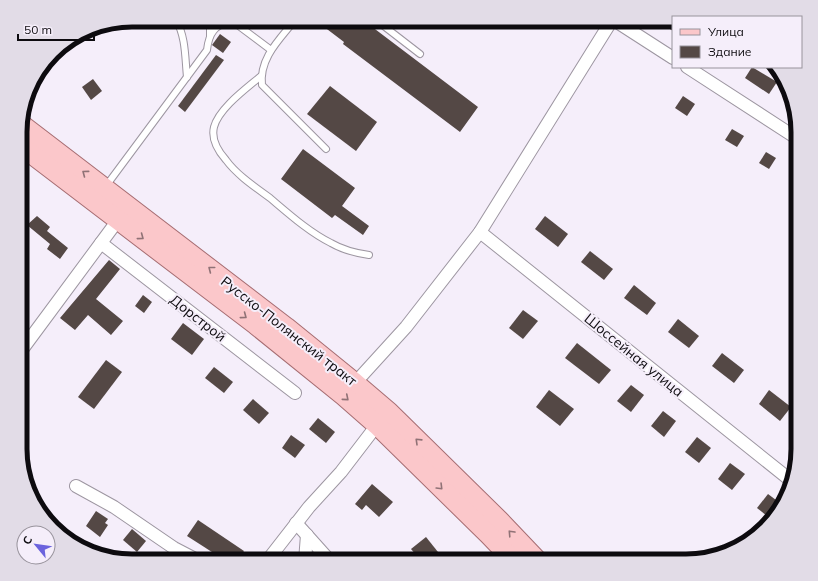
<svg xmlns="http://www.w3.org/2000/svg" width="818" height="581" font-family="Mulish,sans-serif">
  <rect width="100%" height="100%" fill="#f5eefa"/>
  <g fill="#544845">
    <polygon points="315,20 349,20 357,26 361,20 363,20 478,107 460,132 343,44 344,42"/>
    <polygon points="656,20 673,20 673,31"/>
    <polygon points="220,34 231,42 223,53 212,45"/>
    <polygon points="216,55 224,60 185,112 178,106"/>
    <polygon points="752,67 777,82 769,94 745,78"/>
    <polygon points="93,79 102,91 91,100 82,87"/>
    <polygon points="330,86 377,122 356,151 307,114"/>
    <polygon points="683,96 695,104 687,116 675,108"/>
    <polygon points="732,129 744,136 737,147 725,140"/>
    <polygon points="303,149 355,188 342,206 369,226 363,235 335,215 332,218 281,179"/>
    <polygon points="766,152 776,158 769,169 759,163"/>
    <polygon points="37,216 50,227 47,231 68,248 60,259 47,249 50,244 27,225"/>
    <polygon points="545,216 568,234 558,247 535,229"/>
    <polygon points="590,251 613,269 604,280 581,262"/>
    <polygon points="109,260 120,269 96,299 123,321 111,335 88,315 75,330 60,318"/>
    <polygon points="634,285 656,303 647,315 624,298"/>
    <polygon points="143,295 152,302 144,313 135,306"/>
    <polygon points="523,310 538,321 523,339 509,328"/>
    <polygon points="678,319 699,336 689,348 668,332"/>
    <polygon points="183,323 204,339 192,355 171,339"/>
    <polygon points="577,343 611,370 599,384 565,358"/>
    <polygon points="722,353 744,370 734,383 712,366"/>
    <polygon points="106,360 122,372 94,409 78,397"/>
    <polygon points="214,367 233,382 224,393 205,378"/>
    <polygon points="631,385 644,395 631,412 617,401"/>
    <polygon points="549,390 574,409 560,426 536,407"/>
    <polygon points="769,390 791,407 780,421 759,404"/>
    <polygon points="253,399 269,413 259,424 243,410"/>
    <polygon points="663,411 676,421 664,437 651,426"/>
    <polygon points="318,418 335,432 326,443 309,429"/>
    <polygon points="291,435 305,445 295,458 282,448"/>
    <polygon points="697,437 711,448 699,463 685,452"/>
    <polygon points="730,463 745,474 732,490 718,479"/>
    <polygon points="372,484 393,502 379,517 366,505 362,510 355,504"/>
    <polygon points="768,494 780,503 776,515 772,520 757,508"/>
    <polygon points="96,511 108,519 105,523 108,525 100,537 86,526"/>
    <polygon points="198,520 244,551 237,561 226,561 187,536"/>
    <polygon points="132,529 146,541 137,552 123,540"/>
    <polygon points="426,537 442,557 438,561 421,561 411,549"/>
  </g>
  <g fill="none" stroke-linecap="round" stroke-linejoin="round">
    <g stroke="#9d96a1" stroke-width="8">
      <g id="service">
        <path d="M176,20C186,37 185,58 187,77"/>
        <polyline points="210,20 210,36"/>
        <path d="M295,20C280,39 259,58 262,85L326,149"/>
        <polyline points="376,20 420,54"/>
        <path d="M261,76C247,88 219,108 214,127C211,139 219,152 226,160C237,175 255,187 270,198C289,214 309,232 331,243C343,250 355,253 369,255"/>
        <path d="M106,186L207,50C209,32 215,26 231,20L271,50"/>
      </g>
    </g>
    <g stroke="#9d96a1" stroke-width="14">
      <g id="minor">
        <polyline points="614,20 673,58"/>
        <polyline points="687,67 798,139"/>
        <polyline points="480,232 789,479"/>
        <polyline points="101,243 295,393"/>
        <polyline points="21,351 118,220"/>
        <polyline points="355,383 406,327 480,232 612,20"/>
        <polyline points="76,486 114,507 174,548 199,561"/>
        <polyline points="296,523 330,561"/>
        <polyline points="267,561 309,507 341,472 377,425"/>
        <polyline points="305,561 307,535"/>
      </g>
    </g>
    <g stroke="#a66d72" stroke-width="21">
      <g id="primary">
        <polyline points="21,124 286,327 355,383 389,412 500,521 538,561"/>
        <polyline points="21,146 256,325 344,396 377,425 488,534 514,561"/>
      </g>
    </g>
    <use href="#service" stroke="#fff" stroke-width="6"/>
    <use href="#minor" stroke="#fff" stroke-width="12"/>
    <use href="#primary" stroke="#fbc7ca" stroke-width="19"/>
  </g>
  <defs><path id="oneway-chevron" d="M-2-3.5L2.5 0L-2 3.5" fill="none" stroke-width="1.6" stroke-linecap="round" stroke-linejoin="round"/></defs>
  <g stroke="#907276">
    <use href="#oneway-chevron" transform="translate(85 173) rotate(-143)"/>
    <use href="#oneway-chevron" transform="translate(141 237) rotate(37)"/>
    <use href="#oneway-chevron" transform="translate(211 269) rotate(-142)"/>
    <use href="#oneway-chevron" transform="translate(244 316) rotate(37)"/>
    <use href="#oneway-chevron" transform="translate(346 398) rotate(40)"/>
    <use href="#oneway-chevron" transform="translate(418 441) rotate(-136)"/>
    <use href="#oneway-chevron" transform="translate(440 487) rotate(45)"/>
    <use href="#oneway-chevron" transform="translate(511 533) rotate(-133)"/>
  </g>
  <g text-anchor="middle" stroke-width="4" stroke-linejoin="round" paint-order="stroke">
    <g font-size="14" fill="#0d0b0f" stroke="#f5eefa">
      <text transform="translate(198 318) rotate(38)" y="5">Дорстрой</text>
      <text transform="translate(289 331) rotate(38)" y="5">Русско-Полянский тракт</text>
      <text transform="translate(634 355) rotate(39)" y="5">Шоссейная улица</text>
    </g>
  </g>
  <path d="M0 0H818V581H0ZM132 27H686A105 105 0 0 1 791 132V449A105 105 0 0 1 686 554H132A105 105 0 0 1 27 449V132A105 105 0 0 1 132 27Z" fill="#e2dce7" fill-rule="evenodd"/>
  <path fill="none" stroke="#0d0b0f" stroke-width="5" d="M132 27H686A105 105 0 0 1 791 132V449A105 105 0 0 1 686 554H132A105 105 0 0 1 27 449V132A105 105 0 0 1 132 27Z"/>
  <rect x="672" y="16" width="130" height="52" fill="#f5eefa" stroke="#98939c"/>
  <rect x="680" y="29" width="20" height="6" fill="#fbc7ca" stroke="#98939c"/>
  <text x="708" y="36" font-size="12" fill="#0d0b0f">Улица</text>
  <rect x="680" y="46" width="20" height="12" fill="#544845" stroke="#98939c"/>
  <text x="708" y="56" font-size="12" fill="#0d0b0f">Здание</text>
  <g transform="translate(36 545) rotate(299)"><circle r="19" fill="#f5eefa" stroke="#98939c"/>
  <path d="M0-3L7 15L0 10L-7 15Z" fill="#6b63dd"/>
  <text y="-6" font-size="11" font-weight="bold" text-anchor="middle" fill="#0d0b0f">С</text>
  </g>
  <path d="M18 34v6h76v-6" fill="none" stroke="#0d0b0f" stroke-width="2"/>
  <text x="24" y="34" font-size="12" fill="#0d0b0f" stroke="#f5eefa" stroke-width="3" paint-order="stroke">50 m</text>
</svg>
